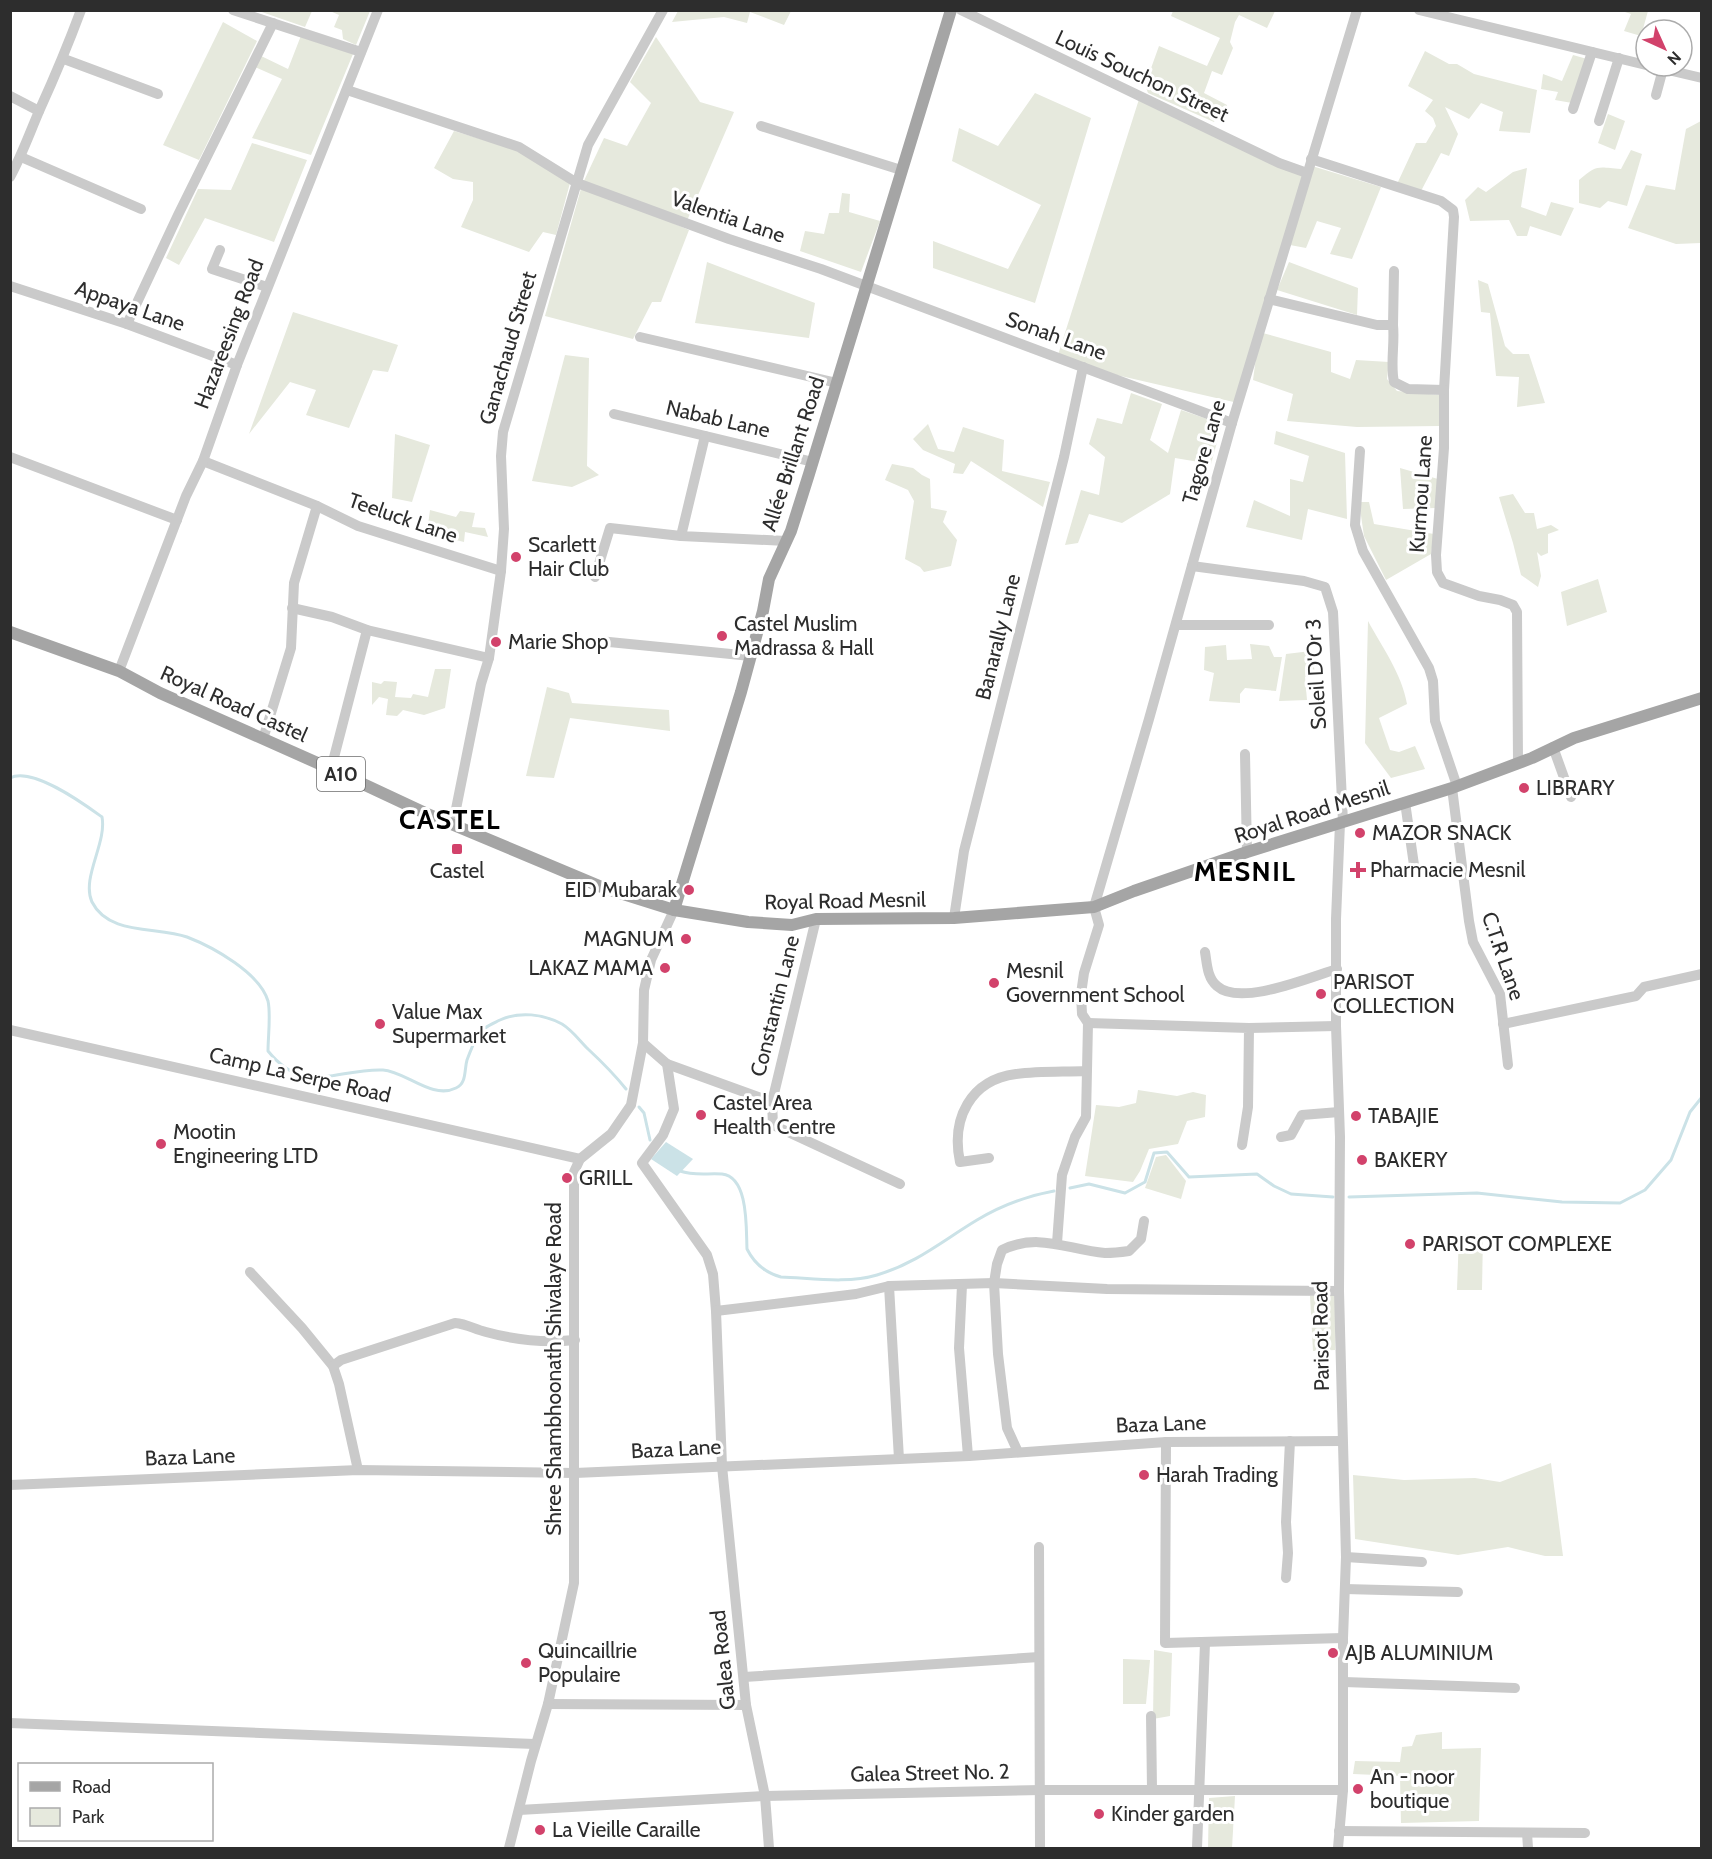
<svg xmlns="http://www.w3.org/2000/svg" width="1712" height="1859" font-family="Cabin,sans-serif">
  <rect width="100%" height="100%" fill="#fff"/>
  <g fill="#e6e9dd">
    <polygon points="259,11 259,10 312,11 305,27"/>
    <polygon points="330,11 370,11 356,45 343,39 342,30 334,27 339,15"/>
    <polygon points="678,11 678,10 791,11 784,25 750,12 747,23 724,17 672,22"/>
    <polygon points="1173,11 1275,11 1267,28 1239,15 1235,22 1230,42 1233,48 1222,75 1212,71 1204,93 1227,105 1225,117 1217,115 1214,122 1148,93 1145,85 1159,46 1207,66 1220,38 1171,16"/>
    <polygon points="1622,11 1648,11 1641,36 1624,31 1631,14"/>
    <polygon points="223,22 257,41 199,160 163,145"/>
    <polygon points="302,33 353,54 311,155 252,138 282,79 255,67 257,54 288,69"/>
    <polygon points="656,37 700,102 734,112 686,223 598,191 689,230 661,302 652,302 633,339 545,316 582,185 604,138 627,146 651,103 630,82"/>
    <polygon points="1425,51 1449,64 1457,64 1474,74 1537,90 1530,133 1499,131 1503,112 1481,103 1469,119 1445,107 1458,134 1449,156 1441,153 1421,191 1397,184 1416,143 1426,143 1436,126 1433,118 1425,111 1433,100 1408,86"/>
    <polygon points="1573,55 1587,59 1572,103 1555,100 1558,92 1541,89 1543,74 1562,81"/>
    <polygon points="1035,93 1091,118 1035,303 933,268 933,241 1008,269 1041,205 952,161 959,128 998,146"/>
    <polygon points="1140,96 1306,174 1259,332 1331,352 1331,372 1350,379 1356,360 1389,362 1387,379 1397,391 1439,395 1440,426 1357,427 1287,421 1293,394 1253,380 1259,335 1238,403 1086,368 1058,355"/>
    <polygon points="1608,114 1625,121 1615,150 1598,143"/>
    <polygon points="1701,121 1701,243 1676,244 1628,228 1646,185 1675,190 1686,129"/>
    <polygon points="454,131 514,149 570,183 556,235 543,232 529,252 461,227 473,200 473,182 453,179 434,168"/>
    <polygon points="252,143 307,160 274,242 205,218 179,265 166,258 198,189 231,190"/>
    <path d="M1631,150L1642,154L1627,206L1608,201L1600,208L1579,203V180C1597,164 1598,167 1621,169Z"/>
    <polygon points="1312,166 1381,187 1352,259 1330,254 1341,228 1317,221 1306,248 1290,245"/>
    <polygon points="1527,168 1521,207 1546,216 1551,202 1574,208 1561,236 1530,226 1527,236 1517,236 1509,220 1470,221 1465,200 1478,187 1486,192 1513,172"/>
    <polygon points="842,193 850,194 849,212 880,221 861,272 800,251 805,231 824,234 829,213 839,213"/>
    <polygon points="707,262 815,303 809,338 695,323"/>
    <polygon points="1289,262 1358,288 1357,315 1277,290"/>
    <polygon points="1478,280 1488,284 1505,346 1513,354 1529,354 1545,403 1517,407 1519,377 1496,376 1490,313 1481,312"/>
    <polygon points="293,312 398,345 388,372 373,370 349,428 306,415 316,390 290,382 249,434"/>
    <polygon points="565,355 589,358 587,466 599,475 572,487 532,481"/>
    <polygon points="1131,393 1162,404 1150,440 1168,453 1181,410 1222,424 1211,464 1175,458 1170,494 1122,523 1089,514 1078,543 1065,545 1081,490 1099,495 1105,457 1089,444 1097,418 1122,424"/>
    <polygon points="928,424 938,449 954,452 963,427 1004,440 1002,471 1050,482 1043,507 971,461 963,474 953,473 955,464 923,450 913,439"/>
    <polygon points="1276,431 1345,453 1347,519 1308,509 1302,540 1246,527 1254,500 1290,516 1290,479 1303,482 1309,456 1274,444"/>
    <polygon points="395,434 430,445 412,502 392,498"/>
    <polygon points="892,464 913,468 922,475 930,479 931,508 947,511 943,522 957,540 951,566 924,572 920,567 905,559 914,501 908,490 885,480"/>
    <polygon points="1400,468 1438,479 1436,508 1403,509"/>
    <polygon points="1513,494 1525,513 1534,513 1537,529 1551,525 1559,530 1548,534 1548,553 1541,556 1537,552 1541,576 1538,587 1521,575 1513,543 1499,497"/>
    <polygon points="1359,502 1369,502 1374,524 1434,534 1431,554 1386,580 1364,536"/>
    <polygon points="430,510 456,517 460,511 475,513 472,527 485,528 488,537 465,532 464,542 427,533"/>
    <polygon points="1598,579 1607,612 1567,626 1561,592"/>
    <path d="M1368,621C1382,647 1402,674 1407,704L1379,718L1390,750L1399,752L1415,746L1425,769L1391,778L1365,743Z"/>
    <polygon points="1250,644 1269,646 1274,657 1282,657 1276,691 1245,688 1240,694 1240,703 1209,701 1214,673 1204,670 1205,647 1226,645 1227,660 1252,659"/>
    <polygon points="1311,651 1315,673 1305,677 1307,700 1279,701 1286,654"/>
    <polygon points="435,669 451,669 445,708 424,715 403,710 397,716 386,715 388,699 379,697 372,705 372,682 381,684 384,681 397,682 395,697 411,698 413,694 428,697"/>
    <polygon points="547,687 569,693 572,703 669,710 670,731 570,718 554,778 526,776"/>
    <polygon points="1138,1090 1177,1096 1193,1092 1206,1095 1205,1117 1187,1121 1178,1144 1149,1149 1140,1171 1133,1182 1085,1176 1096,1105 1119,1107 1136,1103"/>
    <polygon points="1166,1155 1186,1181 1181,1199 1145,1188 1156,1157"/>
    <polygon points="1459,1234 1483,1235 1482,1290 1457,1290"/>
    <polygon points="1337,1294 1335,1350 1313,1351 1310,1296"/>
    <polygon points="1551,1463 1563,1556 1545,1556 1508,1547 1458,1555 1355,1539 1353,1475 1404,1480 1475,1478 1500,1482"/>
    <polygon points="1154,1650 1172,1653 1170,1716 1153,1719"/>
    <polygon points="1123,1659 1150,1660 1146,1704 1123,1704"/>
    <polygon points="1442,1732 1442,1749 1481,1748 1479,1821 1401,1823 1400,1776 1353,1774 1355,1761 1400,1762 1402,1747 1412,1746 1416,1735"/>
    <polygon points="1235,1796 1232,1848 1208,1848 1209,1798"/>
  </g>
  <polygon fill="#cbe2e7" points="666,1142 693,1159 677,1176 651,1159"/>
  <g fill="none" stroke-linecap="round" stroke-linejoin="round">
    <g stroke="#cbe2e7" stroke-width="3">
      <path d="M10,778C32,766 84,804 102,817C107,843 81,878 92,902C109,936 158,926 187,937C213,947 260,973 268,1001C271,1014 268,1037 268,1051C305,1097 337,1068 383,1070C405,1071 432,1100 456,1088C467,1083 464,1070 467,1060C470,1052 474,1042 478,1035C483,1027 492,1024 500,1020C520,1011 543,1014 562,1024C572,1030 580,1041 588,1049C602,1062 614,1074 626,1089"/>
      <polyline points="639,1107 644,1113 650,1140"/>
      <path d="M680,1171C694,1176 707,1173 722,1174C749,1177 746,1229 747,1249C754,1263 766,1273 781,1277C811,1278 847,1284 877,1275C917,1263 942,1241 977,1220C1000,1206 1027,1196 1054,1191"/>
      <polyline points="1070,1188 1089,1184 1125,1193 1145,1182 1154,1153 1167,1152 1189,1177 1257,1174 1274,1186 1291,1194 1333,1197"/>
      <polyline points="1349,1197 1477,1193 1562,1202 1620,1203 1645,1190 1671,1160 1690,1112 1702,1097"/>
    </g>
    <g stroke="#cacaca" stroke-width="10">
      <polyline points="233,10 361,52"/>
      <polyline points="961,10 1279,163 1307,173"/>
      <polyline points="1419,10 1646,65"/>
      <polyline points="64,59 158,94"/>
      <polyline points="1651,66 1702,78"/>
      <polyline points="347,90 519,147 577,183 729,239 821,269 1232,423"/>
      <polyline points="1656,95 1663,69"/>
      <polyline points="10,96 39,111"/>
      <polyline points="1573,109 1592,52"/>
      <polyline points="1599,121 1619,58"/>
      <polyline points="761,126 901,170"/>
      <polyline points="21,157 141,209"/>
      <polyline points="1311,159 1441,201 1453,210 1454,217 1444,390 1444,448 1436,555 1437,572 1443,583 1479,596 1500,600 1513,605 1517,612 1518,763"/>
      <path d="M10,177C22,155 30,132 40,109C55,76 68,45 81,10"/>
      <polyline points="220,250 212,269 267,287"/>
      <polyline points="10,286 127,324 237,365"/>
      <path d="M1269,299L1377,325H1393C1395,344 1390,364 1394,382L1408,389L1444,390"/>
      <polyline points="127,324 178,215 273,23"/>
      <polyline points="1393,325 1394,271"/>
      <polyline points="640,337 837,383"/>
      <polyline points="614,414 813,462"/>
      <polyline points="705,436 681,536 786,541"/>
      <polyline points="1360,451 1355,525 1363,551 1429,668 1433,681 1435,721 1457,786"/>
      <polyline points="10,457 177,520"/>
      <polyline points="203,461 317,506 358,526 501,571"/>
      <polyline points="1192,566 1304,581 1325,587 1333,612 1343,822"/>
      <polyline points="595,577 610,528 681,536"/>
      <polyline points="292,608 332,617 367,630 489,658"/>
      <polyline points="1176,625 1269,625"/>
      <polyline points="599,641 751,656"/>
      <polyline points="119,671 186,496 203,461 237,365 378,10"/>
      <polyline points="263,739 291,648 294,583 317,506"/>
      <polyline points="1553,747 1571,797"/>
      <polyline points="1245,754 1247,852"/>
      <polyline points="331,769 367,630"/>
      <polyline points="1452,788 1469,921 1473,942 1500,994 1508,1065"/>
      <polyline points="1405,802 1415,872"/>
      <polyline points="453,824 481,684 489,658 501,571 504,529 501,456 503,432 588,145 663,10"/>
      <polyline points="954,918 964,851 1064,457 1083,367"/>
      <path d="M1205,952C1207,963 1207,978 1217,986C1240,1007 1310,977 1337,969"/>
      <polyline points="1088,1023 1249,1028 1248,1107 1242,1145"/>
      <polyline points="1503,1024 1636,996 1644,987 1702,974"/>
      <polyline points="1249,1028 1336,1026"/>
      <polyline points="10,1030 580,1159"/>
      <polyline points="643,1043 667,1064 674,1109 663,1135 642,1163 707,1255 713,1274 716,1311 722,1466 746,1705 765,1796 769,1848"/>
      <polyline points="667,1064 772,1102 773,1125 900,1184"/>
      <polyline points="772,1102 816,919"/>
      <polyline points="1281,1137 1291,1135 1302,1115 1339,1112"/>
      <path d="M989,1158L960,1162C951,1119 970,1080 1016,1074C1039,1071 1063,1072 1086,1071"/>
      <polyline points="1057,1243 1062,1175 1075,1137 1086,1117 1088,1023 1082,1014 1081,994 1084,973 1099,925 1094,907 1149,719 1232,423 1357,10"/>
      <polyline points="250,1272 302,1328 333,1366 339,1384 358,1470"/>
      <polyline points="962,1285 959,1348 968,1456"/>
      <polyline points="889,1286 899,1459"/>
      <polyline points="716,1311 856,1294 889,1286 994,1283 1107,1289 1339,1291"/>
      <path d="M333,1366L341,1360L455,1323C467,1324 474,1329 486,1332C515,1340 545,1343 575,1340"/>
      <polyline points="1166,1442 1165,1643 1343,1638"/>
      <path d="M1018,1452L1007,1428L998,1354L994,1283L997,1264L1002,1250C1039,1232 1068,1250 1105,1253C1113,1253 1122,1252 1129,1251L1141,1239L1144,1221"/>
      <polyline points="10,1485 358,1470 575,1473 969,1456 1166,1442 1342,1441"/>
      <polyline points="1039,1547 1040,1848"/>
      <polyline points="1346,1557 1422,1562"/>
      <polyline points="1286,1578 1288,1553 1286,1522 1290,1441"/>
      <polyline points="1345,1589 1458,1592"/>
      <polyline points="744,1677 1039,1657"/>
      <polyline points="1344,1682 1515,1688"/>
      <polyline points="548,1704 746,1705"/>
      <polyline points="1151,1716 1152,1789"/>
      <polyline points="10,1723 535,1744"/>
      <polyline points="519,1810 765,1796 1041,1790 1343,1790"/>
      <polyline points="1339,1831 1585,1833"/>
      <polyline points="1527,1833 1528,1848"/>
      <polyline points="509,1848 531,1761 548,1704 574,1583 574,1172 580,1159 611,1134 631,1105 643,1043 644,990 651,960 674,910"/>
      <polyline points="1197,1848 1205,1643"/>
      <polyline points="1338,1848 1343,1790 1343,1638 1346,1557 1339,1291 1340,1137 1336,1026 1336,919 1340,823"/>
    </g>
    <g stroke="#a5a5a5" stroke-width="12">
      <polyline points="10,632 119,671 160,693 331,769 425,813 604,888 674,910 748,922 792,925 816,919 954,918 1094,907 1134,891 1247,852 1452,788 1532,758 1574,738 1702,698"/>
      <polyline points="674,910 741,692 763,611 769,579 791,531 809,474 951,10"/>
    </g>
  </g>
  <g fill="#d2426b" stroke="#fff" stroke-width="2">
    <circle cx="516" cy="557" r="6"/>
    <circle cx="722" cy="636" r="6"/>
    <circle cx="496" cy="642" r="6"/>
    <circle cx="1524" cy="788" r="6"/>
    <circle cx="1360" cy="833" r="6"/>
    <rect x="451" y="843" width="12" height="12" rx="3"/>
    <path d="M1355 861h6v6h6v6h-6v6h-6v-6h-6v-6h6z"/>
    <circle cx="689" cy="890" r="6"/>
    <circle cx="686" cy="939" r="6"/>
    <circle cx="665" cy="968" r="6"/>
    <circle cx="994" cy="983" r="6"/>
    <circle cx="1321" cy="994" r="6"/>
    <circle cx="380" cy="1024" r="6"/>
    <circle cx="701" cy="1115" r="6"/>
    <circle cx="1356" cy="1116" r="6"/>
    <circle cx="161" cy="1144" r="6"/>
    <circle cx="1362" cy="1160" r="6"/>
    <circle cx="567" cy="1178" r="6"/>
    <circle cx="1410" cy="1244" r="6"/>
    <circle cx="1144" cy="1475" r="6"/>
    <circle cx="1333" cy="1653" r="6"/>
    <circle cx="526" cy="1663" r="6"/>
    <circle cx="1358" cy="1789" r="6"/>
    <circle cx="1099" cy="1814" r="6"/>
    <circle cx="540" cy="1830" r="6"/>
  </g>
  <g text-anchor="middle" stroke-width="6" stroke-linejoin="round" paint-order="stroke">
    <rect fill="#fff" stroke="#6c6c6c" stroke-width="1.5" x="317" y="757" width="48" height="34" rx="4.5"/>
    <g font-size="20" font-weight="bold" fill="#2d2d2d">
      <text x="341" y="781">A10</text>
    </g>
    <g font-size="21" fill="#2d2d2d" stroke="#fff">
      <text transform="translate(1142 76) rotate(25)" y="7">Louis Souchon Street</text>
      <text transform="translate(728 217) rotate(19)" y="7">Valentia Lane</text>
      <text transform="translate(130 306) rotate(19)" y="7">Appaya Lane</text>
      <text transform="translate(229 334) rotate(-69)" y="7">Hazareesing Road</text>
      <text transform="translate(1056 336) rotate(20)" y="7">Sonah Lane</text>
      <text transform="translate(508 348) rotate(-74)" y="7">Ganachaud Street</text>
      <text transform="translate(718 419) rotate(13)" y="7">Nabab Lane</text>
      <text transform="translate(1204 452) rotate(-74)" y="7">Tagore Lane</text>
      <text transform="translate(793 454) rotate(-72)" y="7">Allée Brillant Road</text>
      <text transform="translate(1421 494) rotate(-86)" y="7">Kurmou Lane</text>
      <text transform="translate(403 518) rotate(19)" y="7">Teeluck Lane</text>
      <text transform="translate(998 637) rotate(-76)" y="7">Banarally Lane</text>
      <text transform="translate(1316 674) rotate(-93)" y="7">Soleil D'Or 3</text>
      <text transform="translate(234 704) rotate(24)" y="7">Royal Road Castel</text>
      <text transform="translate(1312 812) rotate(-18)" y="7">Royal Road Mesnil</text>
      <text transform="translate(845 901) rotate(-1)" y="7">Royal Road Mesnil</text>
      <text transform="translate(1503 956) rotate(71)" y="7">C.T.R Lane</text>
      <text transform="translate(775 1006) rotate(-76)" y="7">Constantin Lane</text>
      <text transform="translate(300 1075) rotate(13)" y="7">Camp La Serpe Road</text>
      <text transform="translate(1321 1336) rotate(-91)" y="7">Parisot Road</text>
      <text transform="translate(554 1369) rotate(-90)" y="7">Shree Shambhoonath Shivalaye Road</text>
      <text transform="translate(1161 1424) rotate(-2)" y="7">Baza Lane</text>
      <text transform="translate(676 1449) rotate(-3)" y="7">Baza Lane</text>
      <text transform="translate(190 1457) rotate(-2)" y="7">Baza Lane</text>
      <text transform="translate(723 1660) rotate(-96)" y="7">Galea Road</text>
      <text transform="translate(930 1773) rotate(-1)" y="7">Galea Street No. 2</text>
    </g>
    <g font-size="21" fill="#2d2d2d" stroke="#fff" text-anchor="start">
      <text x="528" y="552">Scarlett<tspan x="528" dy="24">Hair Club</tspan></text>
      <text x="734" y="631">Castel Muslim<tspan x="734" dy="24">Madrassa &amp; Hall</tspan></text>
      <text x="508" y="649">Marie Shop</text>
      <text x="1536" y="795">LIBRARY</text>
      <text x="1372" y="840">MAZOR SNACK</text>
      <text x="1370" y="877">Pharmacie Mesnil</text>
      <text x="457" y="878" text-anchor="middle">Castel</text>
      <text x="677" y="897" text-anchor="end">EID Mubarak</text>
      <text x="674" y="946" text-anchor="end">MAGNUM</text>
      <text x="653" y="975" text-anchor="end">LAKAZ MAMA</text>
      <text x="1006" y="978">Mesnil<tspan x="1006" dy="24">Government School</tspan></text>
      <text x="1333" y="989">PARISOT<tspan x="1333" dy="24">COLLECTION</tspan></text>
      <text x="392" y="1019">Value Max<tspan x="392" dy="24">Supermarket</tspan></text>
      <text x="713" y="1110">Castel Area<tspan x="713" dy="24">Health Centre</tspan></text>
      <text x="1368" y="1123">TABAJIE</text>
      <text x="173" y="1139">Mootin<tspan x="173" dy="24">Engineering LTD</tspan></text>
      <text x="1374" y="1167">BAKERY</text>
      <text x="579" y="1185">GRILL</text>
      <text x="1422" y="1251">PARISOT COMPLEXE</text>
      <text x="1156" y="1482">Harah Trading</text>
      <text x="538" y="1658">Quincaillrie<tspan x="538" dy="24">Populaire</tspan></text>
      <text x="1345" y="1660">AJB ALUMINIUM</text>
      <text x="1370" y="1784">An - noor<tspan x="1370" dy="24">boutique</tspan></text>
      <text x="1111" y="1821">Kinder garden</text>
      <text x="552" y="1837">La Vieille Caraille</text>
    </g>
    <g font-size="27" font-weight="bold" letter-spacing="1.5" fill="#000" stroke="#fff">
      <text x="450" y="829">CASTEL</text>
      <text x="1245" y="881">MESNIL</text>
    </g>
  </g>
  <rect width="1712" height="1859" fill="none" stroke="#2d2d2d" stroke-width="24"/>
  <rect x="18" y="1763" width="195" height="78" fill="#ffffff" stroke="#ababab" stroke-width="1.5"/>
  <rect x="30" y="1782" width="30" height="9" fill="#a5a5a5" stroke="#ababab" stroke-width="1.5"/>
  <text x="72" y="1793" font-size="18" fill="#2d2d2d">Road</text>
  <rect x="30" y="1808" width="30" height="18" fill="#e6e9dd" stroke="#ababab" stroke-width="1.5"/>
  <text x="72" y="1823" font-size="18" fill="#2d2d2d">Park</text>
  <g transform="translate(1664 48) rotate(135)"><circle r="28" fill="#ffffff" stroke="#ababab" stroke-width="1.5"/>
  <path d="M0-4.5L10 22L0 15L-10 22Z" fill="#d2426b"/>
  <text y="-9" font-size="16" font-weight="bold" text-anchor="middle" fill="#2d2d2d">N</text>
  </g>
</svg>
